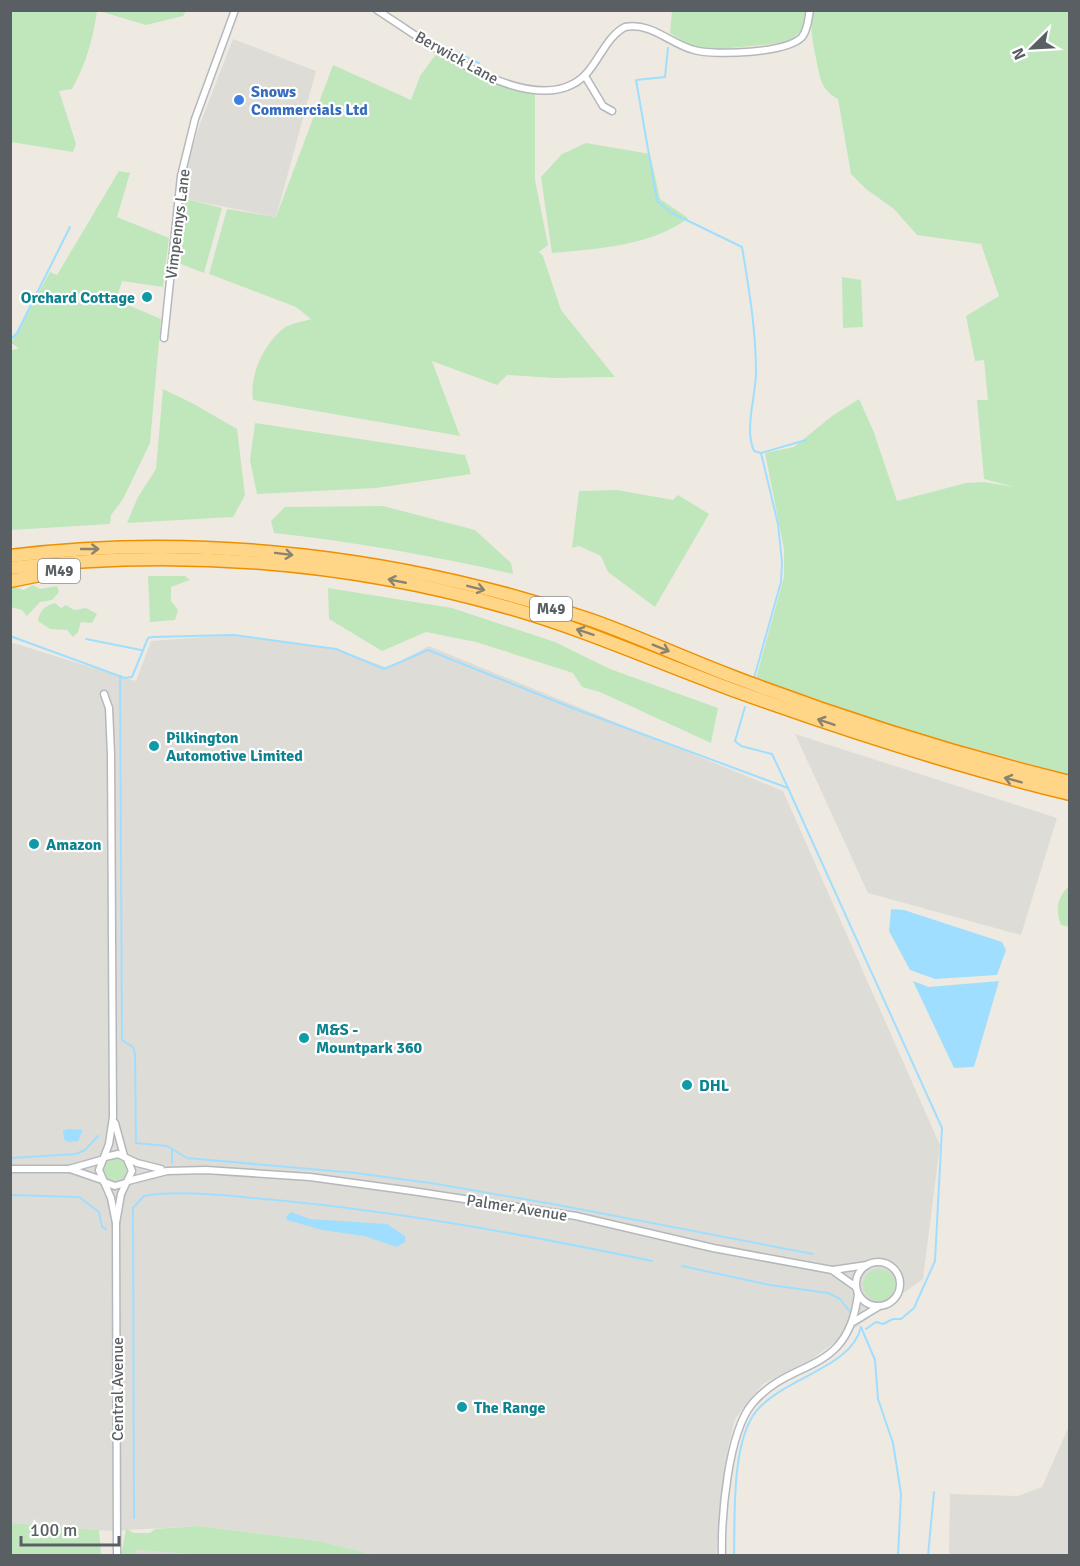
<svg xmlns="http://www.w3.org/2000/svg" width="1080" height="1566" font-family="Signika,sans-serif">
  <rect width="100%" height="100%" fill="#eeeae1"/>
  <g fill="#dedcd6">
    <polygon points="233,39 316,71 276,217 180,198 185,171 200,124"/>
    <polygon points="234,635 336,649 388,668 429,646 783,791 940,1145 923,1279 812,1359 763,1384 735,1419 728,1448 716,1555 374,1555 319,1541 197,1526 111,1531 11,1523 10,642 136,681 151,641"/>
    <polygon points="795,734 1057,818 1021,935 868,893"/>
    <polygon points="1069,1426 1069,1555 949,1555 950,1494 1018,1496 1042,1487"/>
    <polygon points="135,1550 223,1555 135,1555"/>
  </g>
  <g fill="#c0e7bc">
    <path d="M11,10L97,11C93,39 86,64 72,89L59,91L76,144L73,152L11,142Z"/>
    <polygon points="99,11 186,10 186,11 183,16 146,25"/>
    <polygon points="672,11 806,11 802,30 790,41 772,44 711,50 692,47 670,33"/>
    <path d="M813,11H1069V775L900,728L756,678L784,577V549L765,453L794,447L832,416L859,399L873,430L897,501L966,483L984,482L1014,487L984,479L977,400H988L984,360L975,361L966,316L999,296L981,244L917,235L894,209L866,189L851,174L838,99C818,88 820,74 815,54C812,37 810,28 813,11Z"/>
    <path d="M436,54C467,73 499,89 535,94V180L548,245L539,252L543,256L561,310L615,377L554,378L507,375L497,385L432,361L460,436L253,400C249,376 264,343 284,328C291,323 303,322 311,319L296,307L209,274L227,209L276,217L333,65L411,100L420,76Z"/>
    <path d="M586,143L650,154L660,199L688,218C652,246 596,249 552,253L541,177L562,154Z"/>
    <polygon points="119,171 130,173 117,217 169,238 163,287 122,281 116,300 161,319 150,443 123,499 111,515 110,524 11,530 10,351 19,348 11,343 50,272 57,275"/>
    <polygon points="182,198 222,208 204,273 176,262"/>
    <polygon points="842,277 861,280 863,327 843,328"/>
    <polygon points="163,389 192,403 237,429 245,495 233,517 127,523 138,497 156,469"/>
    <polygon points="255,423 465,455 471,474 376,488 257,494 250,460"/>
    <polygon points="617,490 673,500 678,495 709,514 655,607 608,572 601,556 579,546 572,548 579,491"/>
    <path d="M383,506L475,530L511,563L513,574C434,556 355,542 274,533L271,521L285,507Z"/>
    <polygon points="148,576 185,576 190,580 171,587 171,601 178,610 175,620 150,622"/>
    <polygon points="33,585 40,589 57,586 59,592 52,600 40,602 27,616 22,610 11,607 10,586 24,590"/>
    <polygon points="328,588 452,608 555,642 610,669 718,708 711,743 600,692 582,687 573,673 476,642 426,632 382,651 329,619"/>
    <path d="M55,603L61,608L66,605L74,610L86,608L97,614L92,623L81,622L78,632L73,637L67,630L50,629L38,621C40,610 45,606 55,603Z"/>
    <path d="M1069,886V927L1061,925C1055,910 1057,897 1069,886Z"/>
    <circle cx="115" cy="1170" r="11"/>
    <circle cx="879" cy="1285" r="16"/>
    <polygon points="10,1523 99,1530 101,1555 11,1555"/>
    <polygon points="197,1526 319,1541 374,1555 223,1556 135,1550 135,1555 121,1555 126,1529 134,1533 150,1533 155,1529"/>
  </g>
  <g fill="#a0deff">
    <polygon points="891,909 904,910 1002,942 1006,950 997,975 935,979 910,970 889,931"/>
    <polygon points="913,981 929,987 999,981 974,1067 954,1068"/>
    <polygon points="68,1129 83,1130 78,1141 67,1142 64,1139 63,1131"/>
    <polygon points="291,1212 310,1219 387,1224 405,1236 405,1242 397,1247 364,1236 322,1230 287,1220 286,1217"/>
  </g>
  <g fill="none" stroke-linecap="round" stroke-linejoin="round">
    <g stroke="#a0deff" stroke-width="2">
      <polyline points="445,47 479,63"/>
      <path d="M668,48L665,77L636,80L657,201L672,213L742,247C749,289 756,330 756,372C756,396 744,429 754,451L761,453L806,440"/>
      <polyline points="10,340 17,333 70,227"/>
      <polyline points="10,636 125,678 132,677 148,638 152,637 234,635 336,649 384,669 428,650 575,709 788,788 942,1128 935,1261 914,1308 901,1319 893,1319 883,1324 876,1322 866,1329"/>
      <polyline points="86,639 141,650"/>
      <polyline points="120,676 122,1040 133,1047 135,1054 136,1143 167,1146 187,1158 356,1173 437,1184 558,1205 813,1254"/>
      <polyline points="754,678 781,582 782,562 778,524 761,453"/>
      <polyline points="745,707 735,741 741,746 772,754 788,788"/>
      <polyline points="172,1149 172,1163"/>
      <polyline points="10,1158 76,1154 85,1150 98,1136"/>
      <polyline points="10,1195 79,1197 99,1212 102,1227 106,1229"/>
      <polyline points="682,1266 770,1285 828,1293 840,1299 851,1313"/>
      <polyline points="861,1327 875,1360 878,1399 893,1443 901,1494 898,1556"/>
      <path d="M134,1518L133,1208L144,1196C179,1189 238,1197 275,1200C402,1212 527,1235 652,1261"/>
      <path d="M734,1556C735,1517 732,1453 751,1419C773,1379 851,1371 861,1327"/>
      <polyline points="928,1556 934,1492"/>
    </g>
    <g stroke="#b4b8bd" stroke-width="9">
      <g id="street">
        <path d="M377,10C422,39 519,113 573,84C597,72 602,39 625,27C652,22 670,44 694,50C715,56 787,53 802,37C808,30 808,19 810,10"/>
        <polyline points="585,76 603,106 612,111"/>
        <polyline points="164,338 181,176 195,119 235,10"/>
        <polyline points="104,694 109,708 111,755 113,1117 109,1144 99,1170 111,1198 116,1223"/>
        <polyline points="115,1123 124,1156"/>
        <polyline points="105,1157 118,1154 137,1163 161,1169"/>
        <polyline points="10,1169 69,1169 101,1160"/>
        <polyline points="70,1169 102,1180"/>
        <polyline points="128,1181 167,1171 206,1170 310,1177 412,1191 576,1216 713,1248 832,1270 856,1287"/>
        <polyline points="104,1182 115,1186 125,1183"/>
        <circle cx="878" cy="1284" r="22"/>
        <polyline points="833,1270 867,1265"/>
        <polyline points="853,1322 878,1307"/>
        <polyline points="117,1556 116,1223 121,1194 132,1171 127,1159"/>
        <path d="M722,1556C721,1517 728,1433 752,1404C792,1356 848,1377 858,1294"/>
      </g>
    </g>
    <g stroke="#ef8f00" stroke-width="15">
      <g id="highway">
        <path d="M10,556C204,532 406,557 591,620C639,637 686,659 734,677C844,719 955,754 1070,782"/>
        <path d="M10,568C176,548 346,561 506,607C584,629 657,662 733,690C844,730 955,766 1070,794"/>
        <polyline points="10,581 70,569"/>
      </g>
    </g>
    <use href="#street" stroke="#fff" stroke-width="6"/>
    <use href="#highway" stroke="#ffd687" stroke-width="12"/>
  </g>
  <defs><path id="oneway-shaft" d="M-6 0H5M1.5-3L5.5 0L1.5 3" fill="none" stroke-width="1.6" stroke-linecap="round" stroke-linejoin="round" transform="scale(1.5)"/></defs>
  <g stroke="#8c836e">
    <use href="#oneway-shaft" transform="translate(90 549)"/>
    <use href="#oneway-shaft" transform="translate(284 554) rotate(7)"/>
    <use href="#oneway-shaft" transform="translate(397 581) rotate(-169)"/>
    <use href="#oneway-shaft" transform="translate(476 588) rotate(14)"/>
    <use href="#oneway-shaft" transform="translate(585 632) rotate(-162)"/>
    <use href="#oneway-shaft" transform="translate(661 648) rotate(22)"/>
    <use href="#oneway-shaft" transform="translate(826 722) rotate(-161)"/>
    <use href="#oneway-shaft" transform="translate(1013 780) rotate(-165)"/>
  </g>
  <circle fill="#3f7fe0" stroke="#fff" stroke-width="2" cx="239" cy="100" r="6"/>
  <g fill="#0f9aa8" stroke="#fff" stroke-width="2">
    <circle cx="147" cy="297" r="6"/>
    <circle cx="154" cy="746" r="6"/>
    <circle cx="34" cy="844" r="6"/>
    <circle cx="304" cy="1038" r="6"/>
    <circle cx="687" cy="1085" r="6"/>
    <circle cx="462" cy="1407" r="6"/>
  </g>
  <g text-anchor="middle" stroke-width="4.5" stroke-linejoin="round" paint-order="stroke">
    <g fill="#fff" stroke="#8c8f92" stroke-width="1.5">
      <rect x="38" y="559" width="42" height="24" rx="4.5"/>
      <rect x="530" y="597" width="42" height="24" rx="4.5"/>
    </g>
    <g font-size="15" font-weight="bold" fill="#5a5f63">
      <text x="59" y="576">M49</text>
      <text x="551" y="614">M49</text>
    </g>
    <g font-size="16" fill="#5a5f63" stroke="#fff">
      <text transform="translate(457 57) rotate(29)" y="6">Berwick Lane</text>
      <text transform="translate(177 224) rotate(-83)" y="6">Vimpennys Lane</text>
      <text transform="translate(517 1207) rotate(9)" y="6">Palmer Avenue</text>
      <text transform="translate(117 1389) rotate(-90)" y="6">Central Avenue</text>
    </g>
    <g font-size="16" font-weight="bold" fill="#366cbe" stroke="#fff" text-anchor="start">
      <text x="251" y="97">Snows<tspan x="251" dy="18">Commercials Ltd</tspan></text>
    </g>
    <g font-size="16" font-weight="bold" fill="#0d838f" stroke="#fff" text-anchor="start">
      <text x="135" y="303" text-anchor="end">Orchard Cottage</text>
      <text x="166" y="743">Pilkington<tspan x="166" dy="18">Automotive Limited</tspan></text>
      <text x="46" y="850">Amazon</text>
      <text x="316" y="1035">M&amp;S -<tspan x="316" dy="18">Mountpark 360</tspan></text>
      <text x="699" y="1091">DHL</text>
      <text x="474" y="1413">The Range</text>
    </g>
  </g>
  <rect width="1080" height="1566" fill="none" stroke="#5a5f63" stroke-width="24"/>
  <g transform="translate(1032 48) rotate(246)" stroke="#ffffff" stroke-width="4.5" paint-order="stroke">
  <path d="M0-4.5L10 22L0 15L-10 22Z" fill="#5a5f63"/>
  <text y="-9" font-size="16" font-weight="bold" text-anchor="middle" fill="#5a5f63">N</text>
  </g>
  <path d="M21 1536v9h98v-9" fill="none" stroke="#5a5f63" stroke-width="3"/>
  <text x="30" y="1536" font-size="18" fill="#5a5f63" stroke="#ffffff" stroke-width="4.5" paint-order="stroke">100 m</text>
</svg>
